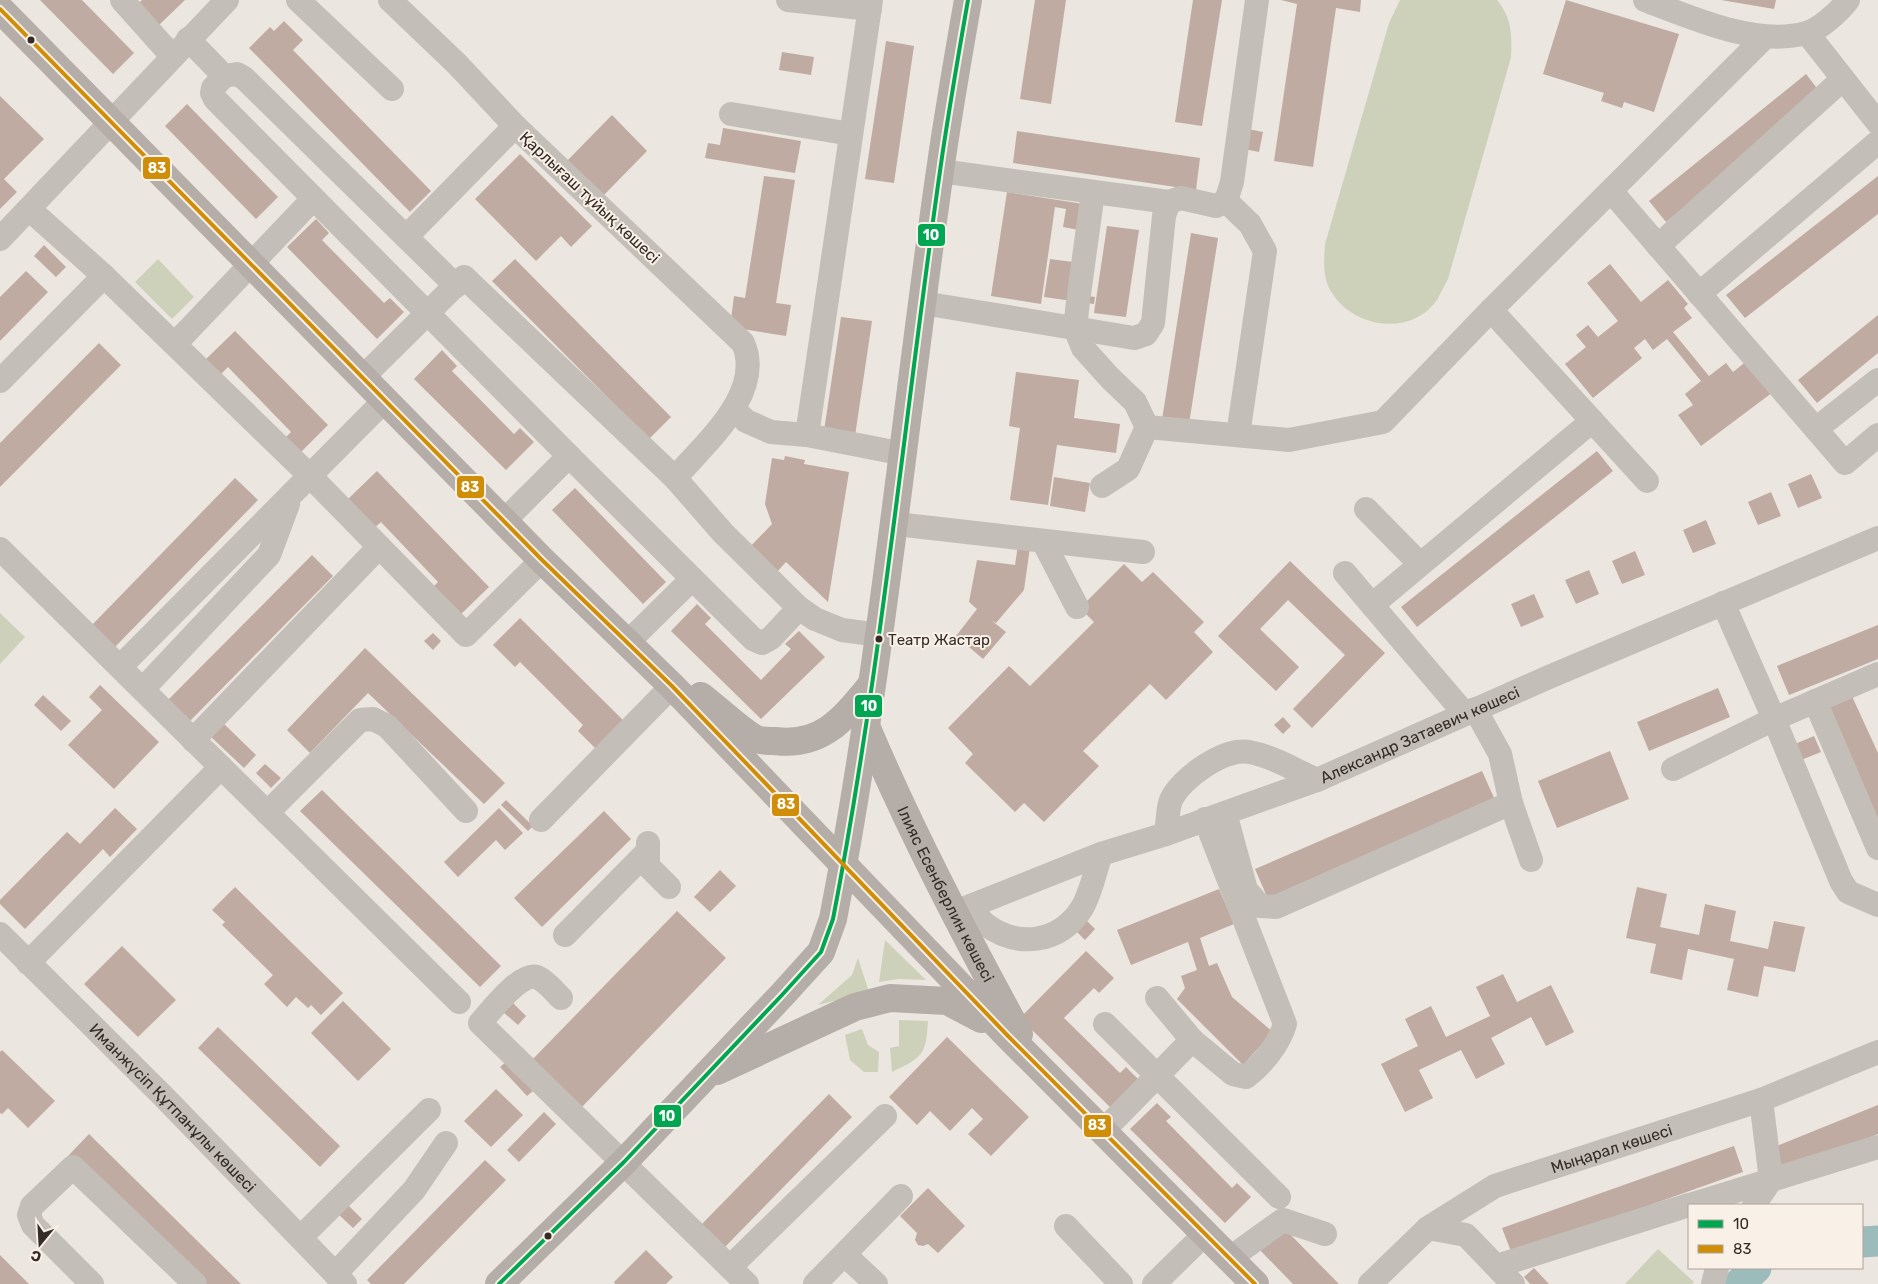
<svg xmlns="http://www.w3.org/2000/svg" width="1878" height="1284" font-family="Rubik,sans-serif">
  <rect width="100%" height="100%" fill="#ece6e0"/>
  <g fill="#cdd1ba">
    <path d="M1497,0C1512,18 1512,35 1511,57L1448,279C1444,286 1441,293 1437,300C1411,337 1354,328 1332,293C1322,278 1324,261 1325,244L1389,23L1400,0Z"/>
    <polygon points="158,259 194,297 172,319 135,282"/>
    <polygon points="0,613 25,637 0,664"/>
    <polygon points="885,940 926,980 899,979 879,982"/>
    <polygon points="858,958 869,992 818,1005 852,975"/>
    <path d="M899,1020L928,1021C926,1055 923,1057 892,1072L890,1048L899,1046Z"/>
    <polygon points="862,1029 868,1045 879,1052 878,1072 864,1072 850,1060 845,1035"/>
    <polygon points="1658,1249 1694,1282 1692,1284 1625,1284"/>
  </g>
  <g fill="none" stroke-linecap="round" stroke-linejoin="round">
    <g stroke="#9cbcbc" stroke-width="31">
      <polyline points="1862,1242 1878,1241"/>
      <polyline points="1739,1284 1756,1268"/>
    </g>
  </g>
  <g fill="#bfaba2">
    <polygon points="40,0 82,0 134,53 113,74"/>
    <polygon points="142,0 185,0 159,25 138,4"/>
    <polygon points="1035,0 1066,0 1051,104 1020,99"/>
    <polygon points="1193,0 1222,0 1202,126 1175,122"/>
    <polygon points="1281,0 1361,0 1360,12 1336,8 1313,167 1274,161 1297,4"/>
    <polygon points="1566,0 1679,34 1654,112 1624,102 1622,108 1601,101 1604,93 1543,74"/>
    <polygon points="1721,0 1776,0 1774,9"/>
    <polygon points="284,21 303,40 293,50 431,191 410,212 249,48 270,27 274,31"/>
    <polygon points="886,41 914,46 894,183 865,179"/>
    <polygon points="782,52 814,57 811,75 779,70"/>
    <polygon points="1806,74 1823,96 1666,222 1649,201"/>
    <polygon points="0,96 44,139 4,179 17,192 0,209"/>
    <polygon points="187,104 278,197 256,219 165,126"/>
    <polygon points="612,115 647,151 602,197 566,162"/>
    <polygon points="723,128 801,141 795,173 705,158 708,143 720,145"/>
    <polygon points="1248,129 1263,132 1259,152 1244,149"/>
    <polygon points="1017,131 1200,158 1196,190 1013,163"/>
    <polygon points="520,154 592,226 571,247 561,236 536,261 475,199"/>
    <polygon points="764,176 795,180 776,303 791,305 786,336 730,327 734,296 745,298"/>
    <polygon points="1878,176 1878,214 1745,318 1726,295"/>
    <polygon points="1007,192 1090,205 1079,230 1063,227 1066,209 1055,207 1041,304 991,296"/>
    <polygon points="316,219 329,233 322,240 384,303 390,298 404,312 377,339 287,247"/>
    <polygon points="1107,226 1139,230 1126,317 1094,313"/>
    <polygon points="1191,233 1218,238 1189,424 1162,420"/>
    <polygon points="44,245 66,267 56,277 34,256"/>
    <polygon points="515,259 671,417 649,439 492,281"/>
    <polygon points="1050,259 1081,263 1076,294 1095,297 1094,304 1044,297"/>
    <polygon points="1610,264 1641,302 1668,280 1688,304 1684,308 1692,318 1673,332 1709,376 1726,363 1733,372 1748,360 1773,392 1701,446 1678,415 1693,405 1685,394 1701,381 1667,339 1653,350 1645,339 1634,348 1642,358 1593,398 1565,364 1586,347 1576,335 1588,325 1598,337 1618,321 1587,283"/>
    <polygon points="26,271 48,292 0,341 0,297"/>
    <polygon points="1878,315 1878,353 1817,403 1798,380"/>
    <polygon points="841,317 872,321 855,436 824,431"/>
    <polygon points="235,331 328,425 301,452 286,437 291,432 228,367 221,374 206,359"/>
    <polygon points="99,343 121,365 0,487 0,443"/>
    <polygon points="442,350 457,366 452,371 514,434 520,428 534,442 506,470 414,379"/>
    <polygon points="1016,372 1079,380 1074,418 1120,424 1116,453 1057,445 1048,505 1010,500 1020,428 1009,426"/>
    <polygon points="1597,451 1613,471 1417,627 1401,607"/>
    <polygon points="785,456 805,460 804,464 849,472 828,602 786,562 775,574 748,549 772,524 765,504 772,458 784,460"/>
    <polygon points="377,471 489,587 459,616 432,588 438,582 381,522 373,529 346,501"/>
    <polygon points="1811,474 1822,498 1798,508 1788,484"/>
    <polygon points="1054,477 1090,483 1085,512 1050,506"/>
    <polygon points="235,478 258,500 114,648 91,626"/>
    <polygon points="575,488 666,582 643,604 552,510"/>
    <polygon points="1771,492 1781,516 1758,525 1748,502"/>
    <polygon points="1706,520 1716,544 1693,553 1683,530"/>
    <polygon points="1018,545 1030,547 1024,590 996,623 991,620 1006,632 983,659 956,636 977,609 969,602 977,560 1015,565"/>
    <polygon points="1635,551 1645,575 1622,584 1612,561"/>
    <polygon points="312,555 333,576 188,723 167,701"/>
    <polygon points="1290,561 1385,653 1312,728 1293,709 1345,655 1288,600 1260,629 1299,667 1276,691 1218,636"/>
    <polygon points="1124,564 1142,582 1153,572 1204,622 1194,632 1213,652 1166,700 1150,684 1083,751 1099,766 1044,822 1024,803 1015,812 965,763 973,754 948,728 1009,666 1030,686 1094,622 1080,608"/>
    <polygon points="1589,570 1599,594 1576,604 1565,580"/>
    <polygon points="1534,594 1544,617 1521,627 1511,604"/>
    <polygon points="697,604 711,618 705,624 761,680 791,649 785,644 799,631 825,657 761,719 671,631"/>
    <polygon points="520,618 629,726 601,754 578,731 583,725 520,662 515,667 493,645"/>
    <polygon points="1878,625 1878,659 1789,695 1777,666"/>
    <polygon points="433,633 441,641 433,650 424,641"/>
    <polygon points="365,648 505,783 484,804 368,693 310,753 287,730"/>
    <polygon points="100,685 159,742 114,789 68,745 102,710 89,697"/>
    <polygon points="1718,688 1730,717 1649,751 1637,722"/>
    <polygon points="1850,692 1878,753 1878,828 1822,705"/>
    <polygon points="43,695 71,721 61,731 34,705"/>
    <polygon points="1283,717 1291,726 1283,734 1274,725"/>
    <polygon points="223,723 256,755 244,768 210,736"/>
    <polygon points="1814,736 1821,752 1801,760 1795,744"/>
    <polygon points="1610,751 1629,799 1557,828 1538,781"/>
    <polygon points="265,764 281,778 271,788 256,773"/>
    <polygon points="1482,771 1495,800 1268,899 1255,869"/>
    <polygon points="322,790 501,966 480,987 300,811"/>
    <polygon points="506,800 533,826 528,831 501,805"/>
    <polygon points="115,808 137,829 110,857 103,849 25,929 0,904 0,900 67,832 80,844"/>
    <polygon points="499,808 523,833 505,850 496,840 458,877 444,862"/>
    <polygon points="604,811 631,839 542,927 514,898"/>
    <polygon points="720,870 736,886 710,912 694,897"/>
    <polygon points="235,887 343,993 321,1015 311,1005 308,1008 296,997 287,1007 264,984 273,975 222,925 225,922 212,910"/>
    <polygon points="1637,887 1667,894 1660,927 1699,935 1705,904 1736,911 1730,941 1768,949 1774,921 1805,927 1795,972 1764,966 1758,997 1727,990 1734,959 1688,949 1682,980 1650,973 1656,944 1626,938"/>
    <polygon points="1219,889 1234,924 1200,938 1209,966 1217,963 1232,997 1273,1032 1243,1065 1177,999 1185,988 1181,976 1197,970 1188,942 1131,965 1117,930"/>
    <polygon points="677,911 726,958 579,1110 530,1062"/>
    <polygon points="1086,920 1095,929 1085,940 1075,930"/>
    <polygon points="122,946 176,1000 138,1037 84,984"/>
    <polygon points="1086,951 1114,978 1099,993 1094,988 1064,1018 1120,1073 1126,1067 1140,1081 1112,1109 1020,1018"/>
    <polygon points="1503,974 1517,1002 1551,985 1574,1032 1546,1046 1531,1017 1491,1038 1505,1064 1476,1079 1461,1050 1419,1070 1433,1098 1405,1112 1381,1064 1418,1046 1405,1019 1431,1006 1446,1037 1490,1016 1476,987"/>
    <polygon points="343,1001 391,1049 358,1081 311,1033"/>
    <polygon points="512,1002 526,1016 518,1025 503,1012"/>
    <polygon points="218,1027 340,1146 320,1167 198,1048"/>
    <polygon points="947,1037 1029,1117 991,1156 968,1134 983,1119 972,1108 950,1131 930,1111 917,1125 889,1097"/>
    <polygon points="2,1050 55,1101 28,1128 8,1108 2,1114 0,1113 0,1052"/>
    <polygon points="507,1061 534,1090 527,1096 500,1067"/>
    <polygon points="496,1089 523,1115 491,1147 464,1121"/>
    <polygon points="829,1094 852,1117 722,1250 699,1227"/>
    <polygon points="1157,1103 1171,1117 1166,1121 1232,1188 1237,1183 1251,1197 1225,1223 1130,1129"/>
    <polygon points="1878,1105 1878,1134 1784,1172 1774,1147"/>
    <polygon points="544,1112 556,1124 519,1162 507,1150"/>
    <polygon points="89,1134 241,1284 198,1284 68,1156"/>
    <polygon points="1734,1146 1743,1172 1512,1254 1502,1228"/>
    <polygon points="485,1160 506,1180 404,1284 371,1284 367,1280"/>
    <polygon points="928,1188 965,1226 938,1253 928,1244 923,1246 918,1245 915,1240 917,1233 900,1216"/>
    <polygon points="347,1204 362,1219 353,1228 337,1213"/>
    <polygon points="1280,1224 1339,1284 1293,1284 1257,1247"/>
    <polygon points="646,1250 673,1277 666,1284 615,1284 614,1282"/>
    <polygon points="0,1255 29,1284 0,1284"/>
    <polygon points="1534,1268 1549,1284 1530,1284 1524,1277"/>
  </g>
  <g fill="none" stroke-linecap="round" stroke-linejoin="round">
    <g stroke="#c4beb9" stroke-width="24">
      <polyline points="122,0 172,56"/>
      <polyline points="298,0 392,89"/>
      <polyline points="788,0 870,9"/>
      <path d="M1645,0C1692,18 1756,47 1806,33C1819,30 1840,11 1848,0"/>
      <polyline points="1807,33 1878,123"/>
      <polyline points="188,39 224,76 213,88 212,93 215,99 569,456 504,521"/>
      <polyline points="224,76 237,74 244,78 456,286"/>
      <polyline points="731,114 851,134"/>
      <polyline points="940,171 1169,202"/>
      <polyline points="1611,191 1845,463 1878,435"/>
      <polyline points="1226,201 1250,224 1265,251 1238,435"/>
      <polyline points="406,237 515,126"/>
      <polyline points="0,239 227,0"/>
      <polyline points="1658,246 1843,79"/>
      <polyline points="104,276 309,475 466,635 542,560"/>
      <polyline points="1079,294 1093,192"/>
      <polyline points="1699,294 1878,142"/>
      <polyline points="1078,302 1075,328 1083,348 1110,378 1135,402 1147,427 1128,469 1102,486"/>
      <polyline points="923,303 1134,338 1146,334 1153,323 1164,216 1169,202 1181,198 1216,206 1226,201 1232,182 1257,0"/>
      <polyline points="1491,310 1647,481"/>
      <polyline points="175,344 313,199"/>
      <path d="M363,377L464,277L675,478C705,443 765,393 743,343L515,126L457,64L390,0"/>
      <polyline points="0,381 104,276 29,209"/>
      <polyline points="734,409 746,421 771,432 807,435 904,454"/>
      <polyline points="1147,427 1289,440 1383,422 1491,310 1765,37"/>
      <polyline points="1816,429 1878,380"/>
      <polyline points="807,435 871,0"/>
      <polyline points="569,456 753,639 762,643 771,638 799,608"/>
      <polyline points="675,478 723,533 799,608 815,619 842,630 880,635"/>
      <polyline points="1366,509 1420,564"/>
      <polyline points="896,524 1143,552"/>
      <polyline points="1043,541 1077,607"/>
      <polyline points="0,549 459,1002"/>
      <polyline points="1345,573 1372,605"/>
      <polyline points="1723,603 1774,719 1878,674"/>
      <polyline points="628,642 692,579"/>
      <polyline points="120,667 386,399"/>
      <polyline points="143,689 269,555 288,504"/>
      <polyline points="1815,701 1878,848"/>
      <polyline points="1475,709 1500,754 1511,803"/>
      <polyline points="1465,714 1372,605 1592,421"/>
      <polyline points="193,740 379,547"/>
      <polyline points="1673,769 1774,719 1841,881 1848,892 1878,905"/>
      <polyline points="267,813 360,720 373,719 387,726 466,811"/>
      <polyline points="1225,813 1246,890 1260,906 1276,907 1511,803 1531,860"/>
      <polyline points="541,820 672,686"/>
      <path d="M1166,834C1168,823 1167,810 1171,800C1181,778 1225,747 1249,752C1272,756 1295,770 1317,780"/>
      <polyline points="648,843 648,866 669,887"/>
      <path d="M971,906C975,912 980,920 985,924C1018,949 1060,943 1082,908C1091,893 1095,871 1101,854"/>
      <path id="s1" d="M953,913L1101,854L1166,834L1317,780L1549,677L1878,538"/>
      <path id="s2" d="M0,934L163,1096L345,1284"/>
      <polyline points="565,935 648,851"/>
      <polyline points="28,963 221,767"/>
      <path d="M561,998C554,991 546,981 537,977C521,971 490,1012 480,1023L747,1284"/>
      <polyline points="1105,1024 1279,1197"/>
      <path d="M1192,1040L1233,1074L1246,1077C1263,1064 1279,1044 1285,1024L1205,819"/>
      <polyline points="1104,1130 1192,1040 1157,998"/>
      <polyline points="1690,1205 1878,1147"/>
      <polyline points="1754,1205 1771,1180 1761,1100"/>
      <polyline points="1066,1226 1121,1284"/>
      <polyline points="1428,1228 1466,1235 1513,1284"/>
      <polyline points="301,1237 429,1110"/>
      <polyline points="845,1255 876,1284"/>
      <polyline points="1230,1258 1283,1220 1325,1234"/>
      <polyline points="1497,1266 1689,1205"/>
      <polyline points="730,1267 885,1116"/>
      <polyline points="335,1274 414,1190 446,1143"/>
      <polyline points="92,1284 33,1225 29,1215 32,1206 73,1167 195,1284"/>
      <polyline points="815,1284 901,1196"/>
      <polyline points="1154,1284 1206,1233"/>
      <path id="s3" d="M1370,1284L1428,1228L1495,1186L1761,1100L1878,1052"/>
      <polyline points="1713,1284 1717,1268"/>
    </g>
    <g stroke="#b4ada8" stroke-width="28">
      <polyline points="0,9 542,560 672,686 1008,1036 1255,1284"/>
      <path d="M701,696C714,706 743,733 756,739C761,741 770,741 775,741C823,747 844,718 872,684"/>
      <path id="s4" d="M866,726C911,832 964,933 1019,1034"/>
      <polyline points="717,1071 855,1007 890,998 947,1001 981,1019"/>
      <path d="M499,1284L624,1162L782,995L821,952L833,919C881,671 904,421 940,171C948,114 958,57 968,0"/>
    </g>
    <g stroke="#f9f1e7" stroke-width="8">
      <path id="bus-1" d="M499,1284L624,1162L782,995L821,952L833,919C881,671 904,421 940,171C948,114 958,57 968,0"/>
    </g>
    <g stroke="#f9f1e7" stroke-width="8">
      <polyline id="bus-2" points="0,9 542,560 672,686 1008,1036 1255,1284"/>
    </g>
    <use href="#bus-1" stroke="#00a651" stroke-width="4"/>
    <use href="#bus-2" stroke="#d08e08" stroke-width="4"/>
  </g>
  <g fill="#352c27" stroke="#f9f1e7" stroke-width="2">
    <circle cx="31" cy="40" r="4.5"/>
    <circle cx="879" cy="639" r="4.5"/>
    <circle cx="548" cy="1236" r="4.5"/>
  </g>
  <g text-anchor="middle" stroke-width="4" stroke-linejoin="round" paint-order="stroke">
    <g font-size="15" fill="#352c27" stroke="#f9f1e7" text-anchor="start">
      <text x="888" y="645">Театр Жастар</text>
    </g>
    <g font-size="16" fill="#352c27" stroke="#f9f1e7">
      <text transform="translate(590 197) rotate(43)" y="6">Қарлығаш тұйық көшесі</text>
      <text dy="6" stroke="none"><textPath href="#s1" startOffset="500">Александр Затаевич көшесі</textPath></text>
      <text dy="6" stroke="none"><textPath href="#s4" startOffset="186">Ілияс Есенберлин көшесі</textPath></text>
      <text dy="6" stroke="none"><textPath href="#s2" startOffset="245">Иманжүсіп Құтпанұлы көшесі</textPath></text>
      <text dy="6" stroke="none"><textPath href="#s3" startOffset="282">Мыңарал көшесі</textPath></text>
    </g>
  </g>
  <g stroke="#f9f1e7" stroke-width="2">
    <rect x="142" y="156" width="29" height="24" rx="5" fill="#d08e08"/>
    <rect x="917" y="223" width="29" height="24" rx="5" fill="#00a651"/>
    <rect x="456" y="475" width="29" height="24" rx="5" fill="#d08e08"/>
    <rect x="854" y="694" width="29" height="24" rx="5" fill="#00a651"/>
    <rect x="771" y="793" width="29" height="24" rx="5" fill="#d08e08"/>
    <rect x="653" y="1104" width="29" height="24" rx="5" fill="#00a651"/>
    <rect x="1083" y="1114" width="29" height="24" rx="5" fill="#d08e08"/>
  </g>
  <g font-size="14" text-anchor="middle" font-weight="bold" fill="#fff">
    <text x="157" y="173">83</text>
    <text x="931" y="240">10</text>
    <text x="470" y="492">83</text>
    <text x="869" y="711">10</text>
    <text x="786" y="809">83</text>
    <text x="667" y="1121">10</text>
    <text x="1097" y="1130">83</text>
  </g>
  <rect x="1688" y="1204" width="175" height="65" fill="#f9f1e7" stroke="#aba29a"/>
  <rect x="1698" y="1220" width="25" height="8" fill="#00a651" stroke="#aba29a"/>
  <text x="1733" y="1229" font-size="15" fill="#352c27">10</text>
  <rect x="1698" y="1245" width="25" height="8" fill="#d08e08" stroke="#aba29a"/>
  <text x="1733" y="1254" font-size="15" fill="#352c27">83</text>
  <g transform="translate(40 1244) rotate(198)" stroke="#f9f1e7" stroke-width="4" paint-order="stroke">
  <path d="M0-4L9 19L0 12L-9 19Z" fill="#352c27"/>
  <text y="-8" font-size="14" font-weight="bold" text-anchor="middle" fill="#352c27">С</text>
  </g>
</svg>
